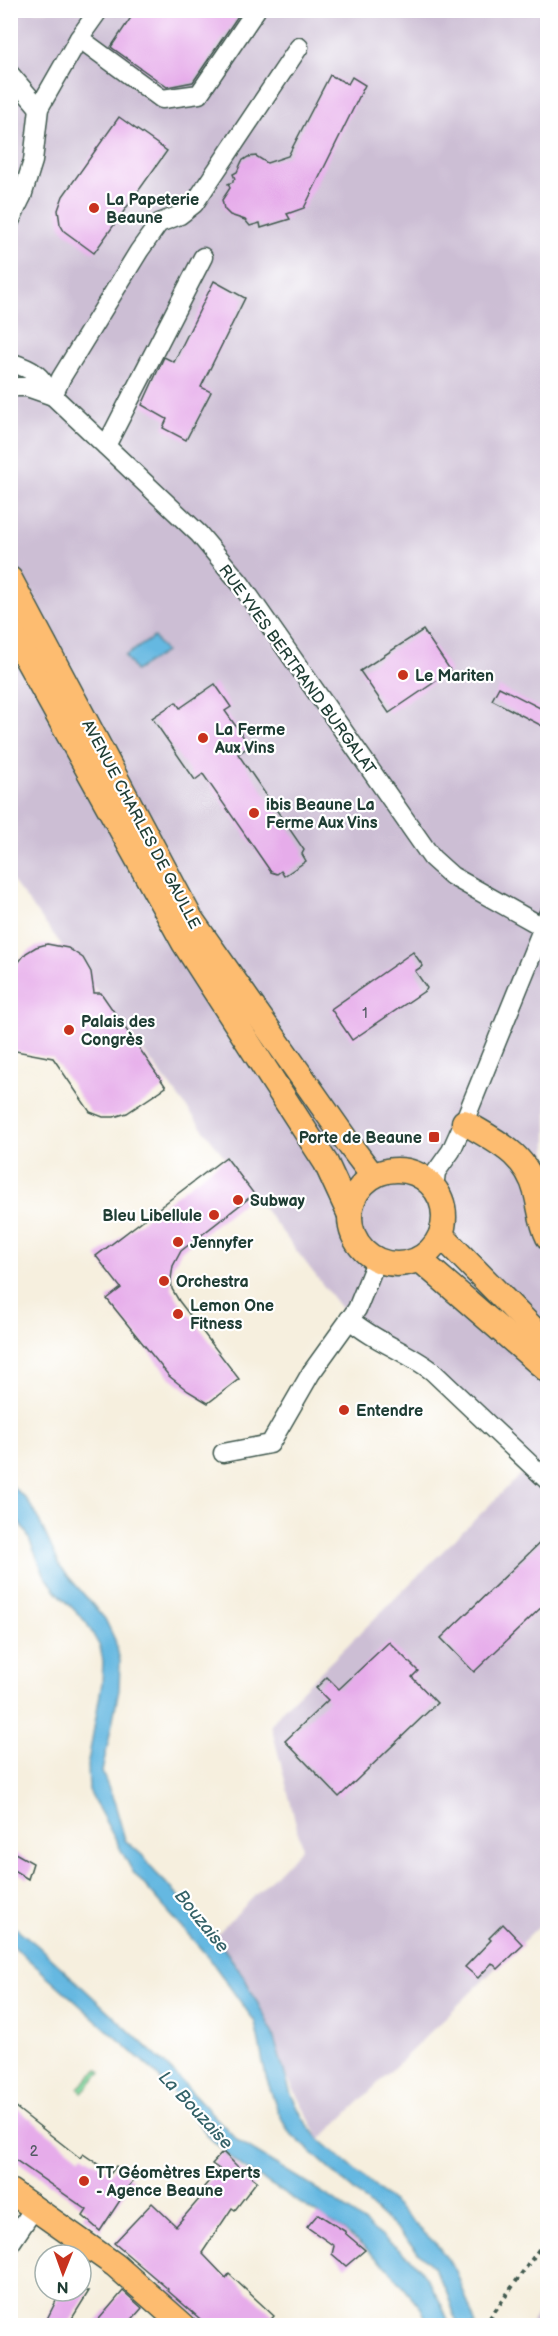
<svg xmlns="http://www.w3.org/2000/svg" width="558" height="2336" font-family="'Balsamiq Sans',sans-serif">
  <rect width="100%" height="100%" fill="#fff"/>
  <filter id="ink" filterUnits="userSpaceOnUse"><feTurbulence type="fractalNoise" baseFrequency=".0167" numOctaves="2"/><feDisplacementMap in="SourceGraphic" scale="12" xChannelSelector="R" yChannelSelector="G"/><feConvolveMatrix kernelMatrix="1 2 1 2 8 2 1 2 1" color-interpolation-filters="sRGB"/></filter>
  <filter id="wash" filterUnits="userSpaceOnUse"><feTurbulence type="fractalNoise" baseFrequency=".008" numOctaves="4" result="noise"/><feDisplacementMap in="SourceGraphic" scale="24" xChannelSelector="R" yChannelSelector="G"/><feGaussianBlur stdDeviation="1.35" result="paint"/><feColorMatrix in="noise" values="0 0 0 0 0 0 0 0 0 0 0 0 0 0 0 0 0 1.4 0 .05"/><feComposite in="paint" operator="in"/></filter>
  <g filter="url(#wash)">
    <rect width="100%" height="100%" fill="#f6efde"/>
    <g fill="#ccbed4">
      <polygon points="11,11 547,11 547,1918 320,2140 214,1937 302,1848 271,1725 282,1710 530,1465 432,1371 349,1319 11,879"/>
      <polygon points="547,2300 547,2325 530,2325"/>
    </g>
    <polygon fill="#81da9f" stroke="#508c6a" stroke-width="1.5" points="98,2069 101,2072 82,2092 78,2088"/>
    <g fill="#65b8e1" stroke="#427a8a" stroke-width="1.5">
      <polygon points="154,637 165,652 135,671 125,656"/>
      <polygon points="11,1485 25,1498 35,1512 61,1568 105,1619 115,1640 120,1661 119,1690 102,1772 115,1804 125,1840 143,1856 155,1872 179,1896 225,1950 244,1977 271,2029 291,2094 304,2120 320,2140 390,2200 438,2246 456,2271 476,2325 458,2325 446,2290 433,2267 393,2226 288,2131 278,2111 266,2077 255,2022 209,1958 133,1872 89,1791 88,1762 102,1683 103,1661 100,1647 86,1622 58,1593 45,1576 26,1532 11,1511"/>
      <path d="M11,1924L37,1945L169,2068L239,2142L333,2199L409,2257C428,2274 441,2302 450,2325H429L421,2308L387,2267L346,2232L238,2164L209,2137L186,2107L150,2068L11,1944Z"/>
    </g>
    <g id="blocks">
      <g fill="#e6acea">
        <polygon points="136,10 242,10 193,82 167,87 111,47"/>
        <polygon points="330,75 348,84 352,77 365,85 304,208 287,214 290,219 261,228 260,223 250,226 245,220 230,215 224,209 222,200 230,188 228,184 233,182 233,180 235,179 233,174 237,172 242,161 248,157 256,156 267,163 288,156"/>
        <polygon points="119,117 167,151 94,253 64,231 60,224 58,210 63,196"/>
        <polygon points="214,281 245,298 201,387 211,392 186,440 163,428 167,419 142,405 164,357 174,362"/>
        <polygon points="423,630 451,671 389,713 360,671"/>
        <polygon points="215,684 231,707 225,711 250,746 238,754 304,850 302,854 306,861 284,876 281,871 277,874 271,872 203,774 195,780 152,718 176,702 180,708"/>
        <polygon points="499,687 548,712 548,729 492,700"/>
        <polygon points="47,944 68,948 83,958 91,972 94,993 101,993 166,1087 127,1113 114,1117 103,1117 90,1112 53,1058 10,1050 10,973 26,953 36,947"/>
        <polygon points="413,952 423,966 415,971 427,988 426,990 352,1040 331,1009"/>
        <polygon points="226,1157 254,1194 181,1251 173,1266 171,1279 172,1289 179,1301 239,1379 208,1403 188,1391 169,1376 107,1299 121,1288 96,1256"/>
        <polygon points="548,1535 548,1601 474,1672 441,1638"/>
        <polygon points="389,1642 418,1671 412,1677 437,1703 339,1797 285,1741 328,1700 316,1688 327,1677 339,1689"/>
        <polygon points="15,1853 33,1863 28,1879 10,1868 10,1861"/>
        <polygon points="503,1924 523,1945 498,1969 492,1963 478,1978 465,1967 491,1940 489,1938"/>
        <polygon points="10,2103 80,2158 83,2154 111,2173 116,2166 134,2179 100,2231 83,2216 87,2210 10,2156"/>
        <polygon points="223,2152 237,2166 257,2181 235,2210 232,2208 202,2253 226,2278 229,2274 274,2316 266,2325 207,2325 167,2290 168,2289 114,2243 152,2203 176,2226 207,2190 204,2187 219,2169 212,2164"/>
        <polygon points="318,2214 346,2232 345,2233 365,2250 346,2266 332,2254 334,2246 307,2227"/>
        <polygon points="61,2291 89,2291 68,2325 44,2325"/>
        <polygon points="123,2291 142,2308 127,2325 94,2325"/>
      </g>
    </g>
  </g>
  <g filter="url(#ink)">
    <use href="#blocks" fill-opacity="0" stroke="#3f584e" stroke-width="1.5"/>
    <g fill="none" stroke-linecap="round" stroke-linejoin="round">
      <g stroke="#3f584e" stroke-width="21">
        <g id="minor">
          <polyline points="79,38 162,99 199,94 256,10"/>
          <polyline points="299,47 194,204 180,215 159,223 139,251 61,378 53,396 199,534 240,583 432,858 452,876 548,930"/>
          <polyline points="10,74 39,108"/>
          <polyline points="22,196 33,161 39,108 79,38 99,10"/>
          <polyline points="10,210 22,196 10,221"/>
          <path d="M10,362C34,370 40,374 53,396L27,387H10"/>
          <polyline points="106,446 203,257"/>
          <polyline points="434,1188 436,1172 451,1151 464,1122 548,915"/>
          <path d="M349,1319C374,1341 406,1351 432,1371L548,1481"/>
          <polyline points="223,1453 270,1444 311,1373 357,1309 377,1259"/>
          <polyline points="10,2244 35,2207"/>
        </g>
      </g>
      <g stroke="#3f584e" stroke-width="27">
        <g id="major">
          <polyline points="10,579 191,919 351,1147 373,1176"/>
          <polyline points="10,629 184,943 326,1163 350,1215"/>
          <path d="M464,1122C495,1141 526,1153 536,1192C540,1207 541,1223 548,1237"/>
          <circle cx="397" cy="1217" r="47"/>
          <polyline points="441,1235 548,1344"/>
          <polyline points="419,1259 548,1371"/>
          <polyline points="10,2191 115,2265 184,2326"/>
        </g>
      </g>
      <polyline stroke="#3f584e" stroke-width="4" stroke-dasharray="4.5 4.5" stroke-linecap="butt" points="484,2326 548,2237"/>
      <use href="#minor" stroke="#fff" stroke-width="18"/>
      <use href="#major" stroke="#fdbc70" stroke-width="24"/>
    </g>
  </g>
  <g fill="#c8321e" stroke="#fff" stroke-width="2">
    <circle cx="94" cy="208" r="6"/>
    <circle cx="403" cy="675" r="6"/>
    <circle cx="203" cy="738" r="6"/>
    <circle cx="254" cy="813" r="6"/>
    <circle cx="69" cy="1030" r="6"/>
    <rect x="428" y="1131" width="12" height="12" rx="3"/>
    <circle cx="238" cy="1200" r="6"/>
    <circle cx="214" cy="1215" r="6"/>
    <circle cx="178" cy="1242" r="6"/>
    <circle cx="164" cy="1281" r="6"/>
    <circle cx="178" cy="1314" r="6"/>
    <circle cx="344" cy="1410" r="6"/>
    <circle cx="84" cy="2181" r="6"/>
  </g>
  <g text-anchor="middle" stroke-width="4.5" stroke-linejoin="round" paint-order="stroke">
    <g font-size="14" fill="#515962">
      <text x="365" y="1018">1</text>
      <text x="34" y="2156">2</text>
    </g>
    <g font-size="16" font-weight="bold" fill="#1f3d34" stroke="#fff" text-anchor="start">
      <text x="106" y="205">La Papeterie<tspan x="106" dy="18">Beaune</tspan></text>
      <text x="415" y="681">Le Mariten</text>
      <text x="215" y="735">La Ferme<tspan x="215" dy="18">Aux Vins</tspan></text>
      <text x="266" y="810">ibis Beaune La<tspan x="266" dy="18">Ferme Aux Vins</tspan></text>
      <text x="81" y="1027">Palais des<tspan x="81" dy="18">Congrès</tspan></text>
      <text x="422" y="1143" text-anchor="end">Porte de Beaune</text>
      <text x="250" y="1206">Subway</text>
      <text x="202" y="1221" text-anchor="end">Bleu Libellule</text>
      <text x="190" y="1248">Jennyfer</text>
      <text x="176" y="1287">Orchestra</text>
      <text x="190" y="1311">Lemon One<tspan x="190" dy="18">Fitness</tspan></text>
      <text x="356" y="1416">Entendre</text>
      <text x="96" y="2178">TT Géomètres Experts<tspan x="96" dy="18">- Agence Beaune</tspan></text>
    </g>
    <g font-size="16" fill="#1f3d34" stroke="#fff">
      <text transform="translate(298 669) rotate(54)" y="6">RUE YVES BERTRAND BURGALAT</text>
      <text transform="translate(142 824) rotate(62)" y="6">AVENUE CHARLES DE GAULLE</text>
    </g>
    <g font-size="18" font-style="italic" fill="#346268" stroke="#fff">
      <text transform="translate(202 1921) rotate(51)" y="6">Bouzaise</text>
      <text transform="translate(196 2110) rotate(47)" y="6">La Bouzaise</text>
    </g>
  </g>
  <rect width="558" height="2336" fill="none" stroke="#fff" stroke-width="36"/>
  <g transform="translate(63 2273) rotate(181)"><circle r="28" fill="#ffffff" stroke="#a5b1ae" stroke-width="1.5"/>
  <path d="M0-4.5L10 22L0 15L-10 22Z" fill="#c8321e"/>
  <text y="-9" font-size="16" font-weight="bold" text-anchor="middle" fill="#1f3d34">N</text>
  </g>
</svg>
